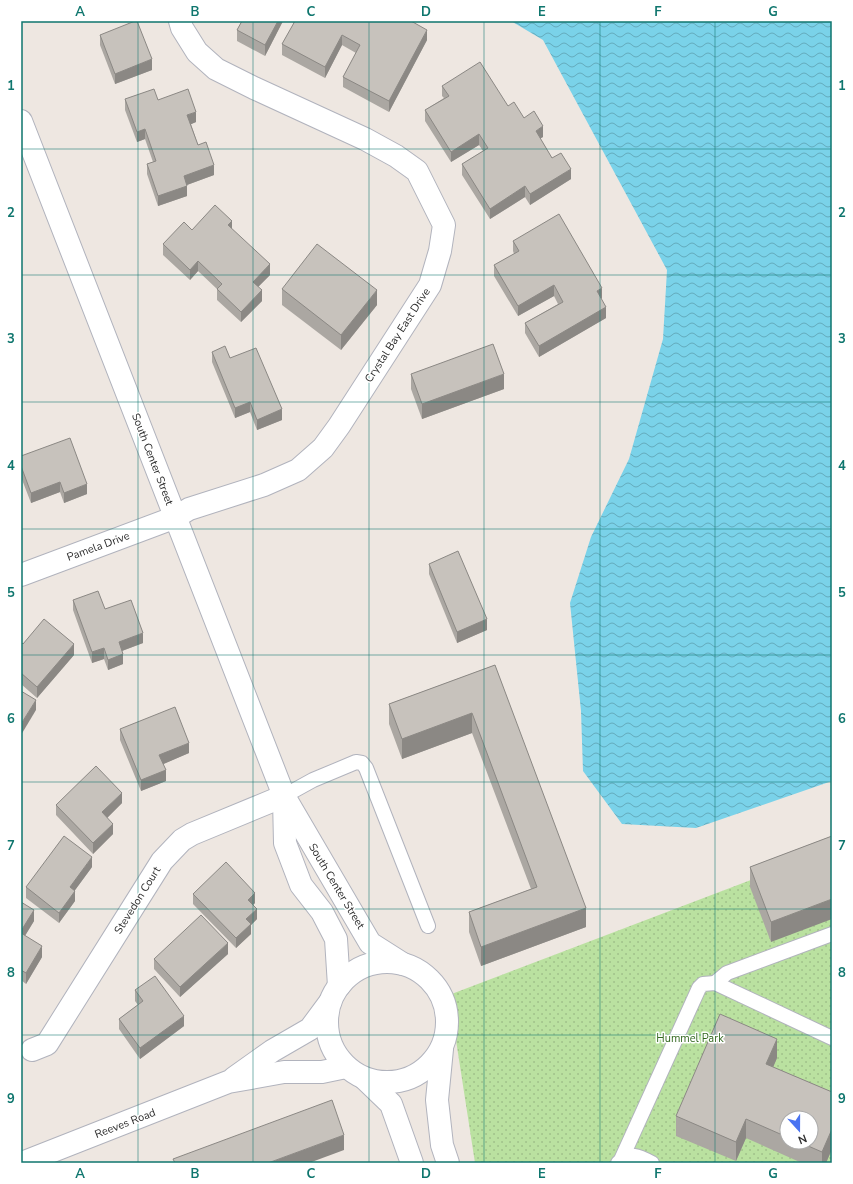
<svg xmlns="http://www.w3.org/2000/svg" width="853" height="1184" font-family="'Nunito Sans',sans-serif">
  <defs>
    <pattern id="park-dots" width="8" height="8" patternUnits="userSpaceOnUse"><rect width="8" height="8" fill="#bae1a0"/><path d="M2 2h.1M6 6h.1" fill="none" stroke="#a0c18a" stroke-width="1.8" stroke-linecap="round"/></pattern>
    <pattern id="water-waves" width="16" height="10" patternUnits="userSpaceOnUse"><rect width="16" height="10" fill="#7ad2e9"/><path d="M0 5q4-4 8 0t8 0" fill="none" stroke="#64abbd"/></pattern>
  </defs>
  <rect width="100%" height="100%" fill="#eee7e1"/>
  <path fill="url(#park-dots)" fill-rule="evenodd" d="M832,849V1163H475L449,995ZM787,1118H811V1142H787Z"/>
  <polygon fill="url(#water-waves)" points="511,21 832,21 832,781 696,828 622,824 583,771 581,711 570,603 591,537 629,459 663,339 667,270 543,40"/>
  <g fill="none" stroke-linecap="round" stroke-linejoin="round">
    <g stroke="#b1b3bd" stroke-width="16">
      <g id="lane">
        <polyline points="284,796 313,780 356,762 362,763 366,768 428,926"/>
        <polyline points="715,983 727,973 832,934"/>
        <polyline points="621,1160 699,988 703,984 715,983 832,1038"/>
        <path d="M618,1163C630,1151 639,1156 652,1163"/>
      </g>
    </g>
    <g stroke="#b1b3bd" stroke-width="24">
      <g id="street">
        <polyline points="21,575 176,517 189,509 264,485 298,470 323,448 339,426 430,285 440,251 444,225 417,171 396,156 365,139 254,88 216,69 197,52 182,28 180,21"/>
        <polyline points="32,1050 47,1044 162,861 182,840 192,834 284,796"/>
        <polyline points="234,1078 272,1051 310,1029 330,1002"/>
        <polyline points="22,1163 228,1082 284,1072 322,1072 346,1067"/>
      </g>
    </g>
    <g stroke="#b1b3bd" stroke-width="24">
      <g id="secondary">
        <polyline points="21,121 284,796 370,943 403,964"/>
        <polyline points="284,799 285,843 301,885 322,912 336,939 339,986"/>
        <circle cx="387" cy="1022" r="60"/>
        <polyline points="442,1049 437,1100 442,1145 448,1163"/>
        <polyline points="364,1078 391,1104 412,1163"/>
      </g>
    </g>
    <use href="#lane" stroke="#fff" stroke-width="14"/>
    <use href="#street" stroke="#fff" stroke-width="22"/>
    <use href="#secondary" stroke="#fff" stroke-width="22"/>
  </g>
  <g fill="#aba7a2" fill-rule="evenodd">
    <polygon points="242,21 283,21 265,56 237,41 237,30"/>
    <polygon points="290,21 411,21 427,40 389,112 343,87 343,77 356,53 342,45 325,78 282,55 282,44 294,23"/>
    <polygon points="100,35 152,70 115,84 100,45"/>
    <polygon points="442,86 508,106 524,118 543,137 540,138 552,158 571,179 530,205 525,197 490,219 462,175 462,164 483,151 479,145 451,162 425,121 425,110 444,98 442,96"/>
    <polygon points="125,99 158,100 196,122 191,124 198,145 214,175 187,185 187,196 158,206 147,174 147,164 153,162 145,139 137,142 125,110"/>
    <polygon points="232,229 270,275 258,287 262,301 241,322 217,300 217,289 198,271 190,280 163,255 163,244 192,230"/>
    <polygon points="513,241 602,298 601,299 606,318 539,357 525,333 525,323 558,304 554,296 518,316 494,276 494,265 514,254 513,251"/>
    <polygon points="282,289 377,305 341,350 282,305"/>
    <polygon points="212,352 230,358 282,420 257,430 250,412 235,418 212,362"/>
    <polygon points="411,374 504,389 422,419 411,389"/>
    <polygon points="21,456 87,494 64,503 60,492 31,503 21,477"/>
    <polygon points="429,564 487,630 457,643 429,574"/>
    <polygon points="73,600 105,609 143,643 122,651 123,664 108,670 104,659 92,663 73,610"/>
    <polygon points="21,642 23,644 74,655 37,698 21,684"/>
    <polygon points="495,665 586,927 481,966 469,932 469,912 531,889 472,733 402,759 389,724 389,704"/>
    <polygon points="120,729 189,753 163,764 166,781 141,791 120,740"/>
    <polygon points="122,803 107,818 113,834 93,854 56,815 56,805"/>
    <polygon points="832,836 771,942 750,887 750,867"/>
    <polygon points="92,867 75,890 75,901 59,923 26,898 26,887"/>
    <polygon points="193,894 255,903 253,905 257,919 251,925 251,934 236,948 193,904"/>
    <polygon points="21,902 34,921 25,936 42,957 26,984 21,980"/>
    <polygon points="228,954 180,997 154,969 154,959"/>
    <polygon points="135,990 184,1026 140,1059 119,1029 119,1019 138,1005 135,1001"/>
    <path d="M777,1058L773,1067L832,1092V1149L826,1163H802L746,1138L736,1161L676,1136V1116ZM787,1118L811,1142H787Z"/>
  </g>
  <g fill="#8b8884">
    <polygon points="278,21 283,21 265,56 265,45"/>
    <polygon points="427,30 427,40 389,112 389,101"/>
    <polygon points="342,35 342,45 325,78 325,67"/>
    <polygon points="152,59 152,70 115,84 115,74"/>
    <polygon points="196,112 196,122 187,126 187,115"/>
    <polygon points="543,126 543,137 536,141 536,131"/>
    <polygon points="145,129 145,139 137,142 137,132"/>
    <polygon points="479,134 479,145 451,162 451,152"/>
    <polygon points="214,165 214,175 184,186 184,176"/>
    <polygon points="571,169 571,179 530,205 530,194"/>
    <polygon points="187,186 187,196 158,206 158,196"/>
    <polygon points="525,186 525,197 490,219 490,209"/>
    <polygon points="232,221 232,231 228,225"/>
    <polygon points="198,261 198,271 190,280 190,270"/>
    <polygon points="270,264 270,275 253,292 253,282"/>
    <polygon points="554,285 554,296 518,316 518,306"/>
    <polygon points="602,288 602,298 597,301 597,291"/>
    <polygon points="262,290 262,301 241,322 241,312"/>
    <polygon points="377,290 377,305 341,350 341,335"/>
    <polygon points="606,307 606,318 539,357 539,346"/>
    <polygon points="504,374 504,389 422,419 422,404"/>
    <polygon points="250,402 250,412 235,418 235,408"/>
    <polygon points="282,409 282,420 257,430 257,420"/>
    <polygon points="60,482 60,492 31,503 31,493"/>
    <polygon points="87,484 87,494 64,503 64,493"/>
    <polygon points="487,619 487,630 457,643 457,632"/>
    <polygon points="143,633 143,643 119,652 119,642"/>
    <polygon points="74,644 74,655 37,698 37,687"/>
    <polygon points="104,648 104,659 92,663 92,652"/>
    <polygon points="123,654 123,664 108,670 108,660"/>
    <polygon points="36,700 36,710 21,735 21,724"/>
    <polygon points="472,713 472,733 402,759 402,739"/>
    <polygon points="189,743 189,753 159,766 159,755"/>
    <polygon points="166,770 166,781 141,791 141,780"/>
    <polygon points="122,793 122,803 102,823 102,812"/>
    <polygon points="113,824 113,834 93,854 93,843"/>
    <polygon points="92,857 92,867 70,897 70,887"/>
    <polygon points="75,891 75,901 59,923 59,913"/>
    <polygon points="255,893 255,903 248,910 248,900"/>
    <polygon points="832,899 832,919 771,942 771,922"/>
    <polygon points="586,908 586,927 481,966 481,947"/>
    <polygon points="257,909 257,919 251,925 251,934 236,948 236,938 246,919"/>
    <polygon points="34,910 34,921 21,942 21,931"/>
    <polygon points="228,943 228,954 180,997 180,987"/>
    <polygon points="42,946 42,957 26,984 26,973"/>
    <polygon points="184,1016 184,1026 140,1059 140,1048"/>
    <polygon points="777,1039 777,1058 766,1084 766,1064"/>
    <polygon points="746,1119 746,1138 736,1161 736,1142"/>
    <polygon points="832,1129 832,1149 826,1163 822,1163 822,1152"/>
    <polygon points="344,1135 344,1150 309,1163 268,1163"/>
  </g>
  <g fill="#c7c2bc" stroke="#8b8884">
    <polygon points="135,21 137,21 152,59 115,74 100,35"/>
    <polygon points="242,21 278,21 265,45 237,30"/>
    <polygon points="295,21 411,21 427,30 389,101 343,77 360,45 342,35 325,67 282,44"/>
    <polygon points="480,62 508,106 514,102 524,118 534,111 543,126 536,131 552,158 561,153 571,169 530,194 525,186 490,209 462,164 488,148 479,134 451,152 425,110 449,96 442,86"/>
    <polygon points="154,89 158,100 188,89 196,112 187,115 198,145 206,142 214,165 184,176 187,186 158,196 147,164 156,161 145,129 137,132 125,99"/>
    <polygon points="215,205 232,221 228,225 270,264 253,282 262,290 241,312 217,289 222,284 198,261 190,270 163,244 184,222 192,230"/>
    <polygon points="559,214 602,288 597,291 606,307 539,346 525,323 563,302 554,285 518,306 494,265 519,251 513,241"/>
    <polygon points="317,244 377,290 341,335 282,289"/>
    <polygon points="493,344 504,374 422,404 411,374"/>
    <polygon points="225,346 230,358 256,348 282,409 257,420 250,402 235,408 212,352"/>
    <polygon points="70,438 87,484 64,493 60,482 31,493 21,466 21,456"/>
    <polygon points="458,551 487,619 457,632 429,564"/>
    <polygon points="98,591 105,609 131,600 143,633 119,642 123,654 108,660 104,648 92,652 73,600"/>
    <polygon points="44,619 74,644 37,687 21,673 21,642 23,644"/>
    <polygon points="495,665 586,908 481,947 469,912 537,887 472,713 402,739 389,704"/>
    <polygon points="21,691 36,700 21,724"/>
    <polygon points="175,707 189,743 159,755 166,770 141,780 120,729"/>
    <polygon points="96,766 122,793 102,812 113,824 93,843 56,805"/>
    <polygon points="64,836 92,857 70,887 75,891 59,913 26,887"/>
    <polygon points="832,836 832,899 771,922 750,867"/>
    <polygon points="226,862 255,893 248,900 257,909 246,919 251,924 236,938 193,894"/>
    <polygon points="21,902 34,910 21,931"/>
    <polygon points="201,915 228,943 180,987 154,959"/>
    <polygon points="21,933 42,946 26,973 21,970"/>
    <polygon points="155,976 184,1016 140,1048 119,1019 143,1001 135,990"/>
    <polygon points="720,1014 777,1039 766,1064 832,1092 832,1129 822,1152 799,1142 811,1142 811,1118 787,1118 787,1137 746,1119 736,1142 676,1116"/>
    <polygon points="332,1100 344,1135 268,1163 175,1163 173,1159"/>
  </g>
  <path fill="none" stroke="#0f766e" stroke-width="1" stroke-opacity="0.55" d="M138,21V1163M253,21V1163M369,21V1163M484,21V1163M600,21V1163M715,21V1163M21,149H832M21,275H832M21,402H832M21,529H832M21,655H832M21,782H832M21,909H832M21,1035H832"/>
  <g text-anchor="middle" stroke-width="3" stroke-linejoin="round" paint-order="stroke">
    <g font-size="11" fill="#2d2d2d" stroke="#fff">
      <text transform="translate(397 335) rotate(-57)" y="4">Crystal Bay East Drive</text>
      <text transform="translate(153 459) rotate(69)" y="4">South Center Street</text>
      <text transform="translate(98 546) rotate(-20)" y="4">Pamela Drive</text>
      <text transform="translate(337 886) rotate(59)" y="4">South Center Street</text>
      <text transform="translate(137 900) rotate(-58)" y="4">Stevedon Court</text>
      <text transform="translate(125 1123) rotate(-21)" y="4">Reeves Road</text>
    </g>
    <g font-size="11" fill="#32681f" stroke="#fff">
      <text x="690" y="1042">Hummel Park</text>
    </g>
  </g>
  <rect width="853" height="1184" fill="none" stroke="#ffffff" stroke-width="44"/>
  <g transform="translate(799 1130) rotate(159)"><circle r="19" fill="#ffffff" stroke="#ababab"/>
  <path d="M0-3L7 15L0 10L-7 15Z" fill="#4a73f1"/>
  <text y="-6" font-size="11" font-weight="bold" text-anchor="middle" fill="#2d2d2d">N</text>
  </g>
  <rect x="22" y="22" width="809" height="1140" fill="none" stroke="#0f766e" stroke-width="1.5"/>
  <g font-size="13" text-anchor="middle" font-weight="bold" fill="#0f766e">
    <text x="80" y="16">A</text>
    <text x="195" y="16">B</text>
    <text x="311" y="16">C</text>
    <text x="426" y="16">D</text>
    <text x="542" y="16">E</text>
    <text x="658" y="16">F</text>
    <text x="773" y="16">G</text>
    <text x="11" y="90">1</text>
    <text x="842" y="90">1</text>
    <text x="11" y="217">2</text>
    <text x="842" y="217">2</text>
    <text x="11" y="343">3</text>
    <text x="842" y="343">3</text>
    <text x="11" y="470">4</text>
    <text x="842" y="470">4</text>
    <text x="11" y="597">5</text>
    <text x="842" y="597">5</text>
    <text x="11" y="723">6</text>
    <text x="842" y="723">6</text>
    <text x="11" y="850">7</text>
    <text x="842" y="850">7</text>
    <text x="11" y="977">8</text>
    <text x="842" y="977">8</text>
    <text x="11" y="1103">9</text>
    <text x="842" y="1103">9</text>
    <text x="80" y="1178">A</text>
    <text x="195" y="1178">B</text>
    <text x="311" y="1178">C</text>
    <text x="426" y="1178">D</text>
    <text x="542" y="1178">E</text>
    <text x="658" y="1178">F</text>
    <text x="773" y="1178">G</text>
  </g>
</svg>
